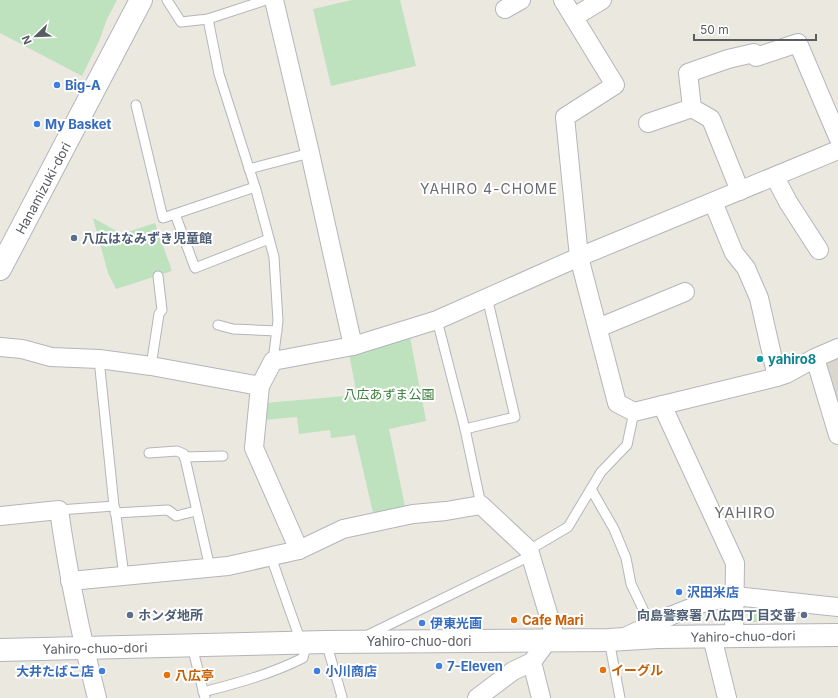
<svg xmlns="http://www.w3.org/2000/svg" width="838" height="698" font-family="Inter,'Noto Sans JP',sans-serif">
  <rect width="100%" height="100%" fill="#ebe8e0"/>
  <polygon fill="#dbd7ce" points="838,354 838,415 822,360"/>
  <g fill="#bee1be">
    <polygon points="0,0 117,0 107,19 99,41 82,76 0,33"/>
    <polygon points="352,0 400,0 416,66 331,86 313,9"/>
    <polygon points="93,218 122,234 155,223 172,271 116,289 108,273"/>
    <polygon points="410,337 426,421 389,429 406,511 374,517 355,435 331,438 330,430 299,434 297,417 263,420 265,403 357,395 349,354"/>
    <polygon points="750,604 786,609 786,621 752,622 749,613"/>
  </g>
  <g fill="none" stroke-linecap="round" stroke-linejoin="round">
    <g stroke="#b3b6ba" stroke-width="11">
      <g id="lane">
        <polyline points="167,0 181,22 208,19 266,0"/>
        <polyline points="208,19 219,74 256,190 274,257 278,321 273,361"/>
        <polyline points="136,105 163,218 255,187"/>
        <polyline points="249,169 310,153"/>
        <polyline points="175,214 195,268 269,239"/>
        <polyline points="437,320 465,429 481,505"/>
        <polyline points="218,325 233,329 277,331"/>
        <polyline points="151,366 159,314 162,310 158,276"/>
        <polyline points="465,429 515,417 487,297"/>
        <polyline points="149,453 177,451 184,454 210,568"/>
        <polyline points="184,457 223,456"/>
        <polyline points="591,489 614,529 626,558 631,584 652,628"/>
        <polyline points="115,508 124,576"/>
        <polyline points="59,510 114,506 99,359"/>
        <polyline points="115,513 168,510 176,516 196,511"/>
        <polyline points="529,550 568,527 601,472 627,445 634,412"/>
        <polyline points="271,557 301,642"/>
        <polyline points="366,636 530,556"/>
        <polyline points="609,640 620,698"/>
        <polyline points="326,642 342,697 341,698"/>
        <polyline points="192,646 205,698"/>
        <path d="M203,692C238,683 271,674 303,658L307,642"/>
      </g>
    </g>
    <g stroke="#b3b6ba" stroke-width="20">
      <g id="street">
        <polyline points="274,0 310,153 353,346"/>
        <polyline points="563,0 615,85 565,117 579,257 617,403 634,412 777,377 786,374 815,358 838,348"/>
        <polyline points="505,9 521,0"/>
        <polyline points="574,17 602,0"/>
        <polyline points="648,123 692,108"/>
        <polyline points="775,177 788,202 819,250"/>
        <polyline points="740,191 711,119 692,108 688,73 728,59 754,53 756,57 798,43 838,137"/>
        <polyline points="713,202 734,253 746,268 759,298 777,377"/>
        <polyline points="598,328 685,292"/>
        <polyline points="0,347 22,349 51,357 99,359 151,366 260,386"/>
        <polyline points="815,358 838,435"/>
        <polyline points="662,405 735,563 734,636"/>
        <path d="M0,516L59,510C68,574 81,636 97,698"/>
        <polyline points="299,550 254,448 260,386 273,361 353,346 437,320 579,257 838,150"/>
        <polyline points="70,581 228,566 299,550 343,529 413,514 446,511 481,505 529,550 556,640"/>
        <polyline points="627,636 670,616 703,603 735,596 838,607"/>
        <polyline points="712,637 727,698"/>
        <polyline points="532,662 541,698"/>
        <polyline points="477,698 513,671 532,662 548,640"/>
      </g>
    </g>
    <g stroke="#b2b5ba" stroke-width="24">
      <g id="secondary">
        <polyline points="0,269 141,0"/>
        <polyline points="0,650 326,642 609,640 658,637 838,635"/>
      </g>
    </g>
    <use href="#lane" stroke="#fff" stroke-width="9"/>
    <use href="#street" stroke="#fff" stroke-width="18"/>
    <use href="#secondary" stroke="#fff" stroke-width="22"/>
  </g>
  <g fill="#3f7fe0" stroke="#fff" stroke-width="1.5">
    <circle cx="57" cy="85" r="4"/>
    <circle cx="37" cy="124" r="4"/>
    <circle cx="679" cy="592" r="4"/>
    <circle cx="422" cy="623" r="4"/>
    <circle cx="439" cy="666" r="4"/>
    <circle cx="102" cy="671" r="4"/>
    <circle cx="317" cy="671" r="4"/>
  </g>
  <g fill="#5c6f8a" stroke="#fff" stroke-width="1.5">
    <circle cx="74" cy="238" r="4"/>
    <circle cx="130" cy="615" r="4"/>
    <circle cx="804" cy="615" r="4"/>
  </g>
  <circle fill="#0f9aa8" stroke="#fff" stroke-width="1.5" cx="760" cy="359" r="4"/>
  <g fill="#e8710a" stroke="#fff" stroke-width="1.5">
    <circle cx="514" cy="620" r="4"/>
    <circle cx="603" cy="670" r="4"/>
    <circle cx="167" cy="675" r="4"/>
  </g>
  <g text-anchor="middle" stroke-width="4" stroke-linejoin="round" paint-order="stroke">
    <g font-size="13" font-weight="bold" fill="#366cbe" stroke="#fff" text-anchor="start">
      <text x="65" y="90">Big-A</text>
      <text x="45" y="129">My Basket</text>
      <text x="687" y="597">沢田米店</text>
      <text x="430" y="628">伊東光画</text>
      <text x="447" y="671">7-Eleven</text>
      <text x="94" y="676" text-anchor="end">大井たばこ店</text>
      <text x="325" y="676">小川商店</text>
    </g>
    <g font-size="13" fill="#595c60" stroke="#fff">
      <text transform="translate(43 188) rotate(-62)" y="5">Hanamizuki-dori</text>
      <text transform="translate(743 636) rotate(-1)" y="5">Yahiro-chuo-dori</text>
      <text x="419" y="646">Yahiro-chuo-dori</text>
      <text transform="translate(95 648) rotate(-1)" y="5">Yahiro-chuo-dori</text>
    </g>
    <g font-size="13" font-weight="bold" fill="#4e5e75" stroke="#fff" text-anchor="start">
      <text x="82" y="243">八広はなみずき児童館</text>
      <text x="138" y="620">ホンダ地所</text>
      <text x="796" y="620" text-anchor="end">向島警察署 八広四丁目交番</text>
    </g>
    <g font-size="13" font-weight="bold" fill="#0d838f" stroke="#fff" text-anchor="start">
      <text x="768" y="364">yahiro8</text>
    </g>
    <g font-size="13" fill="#3a7e3d" stroke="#fff">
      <text x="389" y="399">八広あずま公園</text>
    </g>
    <g font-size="13" font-weight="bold" fill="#c56008" stroke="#fff" text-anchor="start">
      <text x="522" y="625">Cafe Mari</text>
      <text x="611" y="675">イーグル</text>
      <text x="175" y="680">八広亭</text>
    </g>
    <g font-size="14" letter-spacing="1" fill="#6a6e72" stroke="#fff">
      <text x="489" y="194">YAHIRO 4-CHOME</text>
    </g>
    <g font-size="15" letter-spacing="1" fill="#6a6e72" stroke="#fff">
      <text x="745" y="518">YAHIRO</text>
    </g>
  </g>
  <g transform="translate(36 36) rotate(247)" stroke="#ffffff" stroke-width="3" paint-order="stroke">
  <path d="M0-3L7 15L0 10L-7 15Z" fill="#595c60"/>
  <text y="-6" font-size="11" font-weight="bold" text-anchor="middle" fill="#595c60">N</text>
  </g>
  <path d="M694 34v6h122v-6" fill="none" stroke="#595c60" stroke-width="2"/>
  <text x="700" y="34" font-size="12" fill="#595c60" stroke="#ffffff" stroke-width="3" paint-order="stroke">50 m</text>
</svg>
